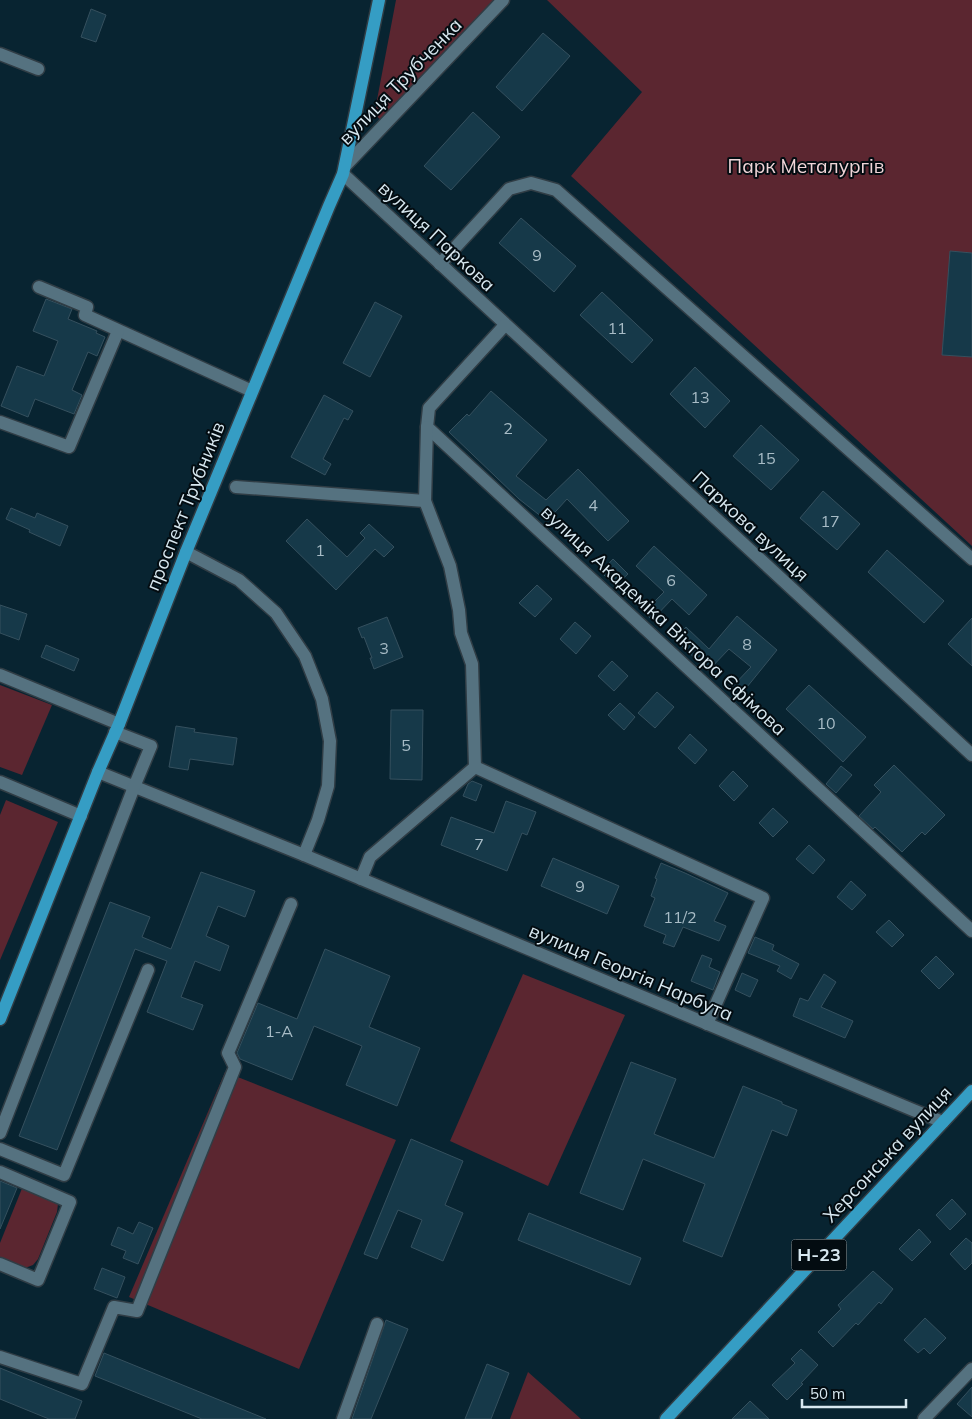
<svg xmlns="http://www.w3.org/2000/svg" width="972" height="1419" font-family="Mulish,sans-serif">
  <rect width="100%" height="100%" fill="#082431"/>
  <g fill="#5b2630">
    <path d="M396,0H494L388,117L381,120C375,116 376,112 376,105Z"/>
    <polygon points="547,0 972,0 972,546 571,176 642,92"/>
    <polygon points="0,685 52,705 22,775 0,767"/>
    <polygon points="6,800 58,822 0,960 0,815"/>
    <polygon points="523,974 625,1015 548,1186 450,1141"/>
    <polygon points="225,1072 396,1140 299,1369 129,1297"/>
    <polygon points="23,1186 53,1199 58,1204 57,1212 38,1259 33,1265 25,1268 0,1258 0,1243"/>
    <polygon points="528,1372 581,1419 510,1419"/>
  </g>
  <g fill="#163949" stroke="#35505e">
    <polygon points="91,9 106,15 96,42 81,37"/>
    <polygon points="543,33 570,56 522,111 496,87"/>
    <polygon points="473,112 500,137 451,190 424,166"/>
    <polygon points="521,218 576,266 554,292 499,243"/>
    <polygon points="950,251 972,253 972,357 942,355"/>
    <polygon points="602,292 653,340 632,363 580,315"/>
    <polygon points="46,299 72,309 68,319 97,331 96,333 105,337 97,356 88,352 72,390 82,395 74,414 35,399 28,417 1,406 17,366 44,376 58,341 33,331"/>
    <polygon points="375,302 402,316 370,377 343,363"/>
    <polygon points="695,367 730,401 705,428 670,394"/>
    <polygon points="491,391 547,440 516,476 546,500 578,469 629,521 608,541 567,499 547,521 519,499 449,432 467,414 469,416"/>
    <polygon points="324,395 353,411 348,420 344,418 323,459 331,464 325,475 291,457"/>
    <polygon points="761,425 799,460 771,490 733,456"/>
    <polygon points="823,491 860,524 837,550 800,518"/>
    <polygon points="11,508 35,518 37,513 68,526 60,546 29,532 30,530 6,519"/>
    <polygon points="307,519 347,557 365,538 360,533 369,524 394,547 384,557 375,549 336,590 286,541"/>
    <polygon points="654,546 707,595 689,615 672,599 652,620 644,612 664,592 636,566"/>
    <polygon points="887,550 944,601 924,623 868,572"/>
    <polygon points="613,559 628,574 615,586 601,572"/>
    <polygon points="537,585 552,599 535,617 519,603"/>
    <polygon points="0,605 27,614 19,640 0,633"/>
    <polygon points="737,616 777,650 747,687 747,688 738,697 730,689 751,667 729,649 708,671 675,639 686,627 709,649"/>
    <polygon points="387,617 403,657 374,669 370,658 372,658 364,637 362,638 358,628"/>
    <polygon points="972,618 972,666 948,644"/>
    <polygon points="575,622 591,636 576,654 560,639"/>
    <polygon points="46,645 79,659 74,671 41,657"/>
    <polygon points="612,661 628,676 614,691 598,676"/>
    <polygon points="809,685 866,737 843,762 786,709"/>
    <polygon points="657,692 674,707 655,728 638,713"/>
    <polygon points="620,703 635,717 624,730 608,715"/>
    <polygon points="391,710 423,710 422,780 390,779"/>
    <polygon points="176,726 195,729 194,732 237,738 233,765 190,759 188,770 169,767"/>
    <polygon points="690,734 707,750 695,764 678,748"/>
    <polygon points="894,765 945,815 925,835 922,832 902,852 875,827 873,829 859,816 881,792 874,785"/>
    <polygon points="841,766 852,775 836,793 826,784"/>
    <polygon points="733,771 748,786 734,801 719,786"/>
    <polygon points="472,781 482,785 476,801 463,796 468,784"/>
    <polygon points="506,801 536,812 527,835 522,833 507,871 441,845 451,817 494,833"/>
    <polygon points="773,808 788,822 773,837 759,823"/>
    <polygon points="809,845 825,860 813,874 796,859"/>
    <polygon points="553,858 619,886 607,914 541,886"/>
    <polygon points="661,863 685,873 728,893 714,921 726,926 719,941 683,927 674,947 663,943 666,935 644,926 655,898 651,896 657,879 655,878"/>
    <polygon points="201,872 255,891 245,917 218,906 206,936 229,946 220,971 195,961 181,997 203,1005 193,1030 147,1012 167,961 135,949 57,1150 19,1136 110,902 150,917 142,937 171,949"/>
    <polygon points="851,881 866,895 852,910 837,897"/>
    <polygon points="889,920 904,935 892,947 876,932"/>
    <polygon points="755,937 774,945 772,950 799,964 791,979 777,971 780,966 748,953"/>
    <polygon points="325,949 390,976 369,1027 420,1048 397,1106 346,1085 362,1046 314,1026 292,1080 240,1059 237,1053 258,1003 297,1019"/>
    <polygon points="702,955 712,959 709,967 720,972 713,990 691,981"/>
    <polygon points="936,956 954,974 939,989 921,971"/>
    <polygon points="742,973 758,980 750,997 735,990"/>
    <polygon points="824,974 836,982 821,1007 853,1021 845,1038 793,1016 800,998 808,1001"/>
    <polygon points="631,1062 676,1079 654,1134 714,1158 743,1086 782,1102 782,1104 797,1110 787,1136 772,1130 722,1257 683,1241 705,1184 643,1159 623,1210 580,1193"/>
    <polygon points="411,1139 463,1161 445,1205 463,1213 443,1261 411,1247 422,1220 398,1210 377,1259 364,1254"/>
    <polygon points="0,1181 17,1188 0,1229"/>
    <polygon points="952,1199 966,1214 950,1230 936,1215"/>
    <polygon points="529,1213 641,1258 630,1285 518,1240"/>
    <polygon points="139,1222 153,1228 138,1264 123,1258 126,1251 111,1245 118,1227 133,1234"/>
    <polygon points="919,1229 931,1242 912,1261 899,1249"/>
    <polygon points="966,1238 972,1243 972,1263 965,1270 950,1254"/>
    <polygon points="102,1268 125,1277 117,1298 94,1289"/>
    <polygon points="873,1271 893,1289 881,1304 879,1302 858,1325 856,1323 833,1347 818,1332 841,1309 838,1305"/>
    <polygon points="925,1318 946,1338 930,1354 924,1348 918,1353 904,1340"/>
    <polygon points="386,1320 408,1329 371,1419 352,1419"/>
    <polygon points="801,1349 818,1365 801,1383 803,1384 787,1400 772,1385 795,1363 791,1359"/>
    <polygon points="104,1353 266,1419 202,1419 95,1376"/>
    <polygon points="487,1364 509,1373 491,1419 465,1419"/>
    <polygon points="0,1368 82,1401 75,1419 49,1419 0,1399"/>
    <polygon points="972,1387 972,1417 957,1404"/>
    <polygon points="750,1401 769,1419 732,1419"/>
  </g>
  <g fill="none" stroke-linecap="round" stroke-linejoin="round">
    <g stroke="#303d45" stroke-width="15">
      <g id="minor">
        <polyline points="0,54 38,69"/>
        <polyline points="345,166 503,0"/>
        <polyline points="343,174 972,755"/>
        <polyline points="440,264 509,189 531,183 556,190 972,559"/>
        <polyline points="39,287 87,307 85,315 252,391"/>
        <polyline points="505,325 429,408 427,427 972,931"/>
        <polyline points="0,422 69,447 118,331"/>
        <polyline points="236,487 425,501"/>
        <polyline points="186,552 239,580 276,613 305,656 322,699 330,741 328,786 318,820 304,855"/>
        <polyline points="0,675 119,724"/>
        <polyline points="475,767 763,898 707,1024"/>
        <polyline points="98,772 304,855 913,1110 943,1122"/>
        <polyline points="0,782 81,816"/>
        <polyline points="361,879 370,857 475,767 472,664 461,633 459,610 450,566 425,501 427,427"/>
        <polyline points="0,1133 134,787 151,746 115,732"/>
        <polyline points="0,1149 64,1175 148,970"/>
        <polyline points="0,1172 70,1202 38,1280 0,1264"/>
        <polyline points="0,1357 82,1384 114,1307 137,1311 235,1067 228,1053 291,904"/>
        <polyline points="343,1419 377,1324"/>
        <polyline points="924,1419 972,1369"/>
      </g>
    </g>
    <g stroke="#303d45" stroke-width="15">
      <g id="major">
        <polyline points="0,1019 98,772 119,724 186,552 329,206 343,174 379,0"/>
        <polyline points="666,1419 972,1091"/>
      </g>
    </g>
    <use href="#minor" stroke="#557280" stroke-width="12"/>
    <use href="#major" stroke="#359dc4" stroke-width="12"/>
  </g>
  <g text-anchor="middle" stroke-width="4" stroke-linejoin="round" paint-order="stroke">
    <g font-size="16" fill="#a8bcc6">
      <text x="537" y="261">9</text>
      <text x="617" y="334">11</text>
      <text x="700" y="403">13</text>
      <text x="508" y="434">2</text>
      <text x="766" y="464">15</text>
      <text x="593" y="511">4</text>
      <text x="830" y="527">17</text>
      <text x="320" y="556">1</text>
      <text x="671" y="586">6</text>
      <text x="747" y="650">8</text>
      <text x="384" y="654">3</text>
      <text x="826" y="729">10</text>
      <text x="406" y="751">5</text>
      <text x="479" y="850">7</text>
      <text x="580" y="892">9</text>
      <text x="680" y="923">11/2</text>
      <text x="279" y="1037">1-А</text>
    </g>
    <rect fill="#030c11" stroke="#98a6ad" stroke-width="1" x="791.5" y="1239.5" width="55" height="31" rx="4"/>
    <g font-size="18" font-weight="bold" fill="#d8e8f0">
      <text x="819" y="1261">Н-23</text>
    </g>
    <g font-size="19" fill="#d8e8f0" stroke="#030c11">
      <text transform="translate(400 81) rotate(-46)" y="7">вулиця Трубченка</text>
      <text transform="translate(437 236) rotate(43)" y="7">вулиця Паркова</text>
      <text transform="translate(185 506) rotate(-68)" y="7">проспект Трубників</text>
      <text transform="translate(751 526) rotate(43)" y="7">Паркова вулиця</text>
      <text transform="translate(664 620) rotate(43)" y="7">вулиця Академіка Віктора Єфімова</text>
      <text transform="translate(631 972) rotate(23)" y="7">вулиця Георгія Нарбута</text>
      <text transform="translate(887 1154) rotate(-47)" y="7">Херсонська вулиця</text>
    </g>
    <g font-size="19" fill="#f0d5d8" stroke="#030c11">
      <text x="806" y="173">Парк Металургів</text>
    </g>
  </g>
  <path d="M802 1399v8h104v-8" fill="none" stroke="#d8e8f0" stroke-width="2.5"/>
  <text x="810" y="1399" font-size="15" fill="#d8e8f0" stroke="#030c11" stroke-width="4" paint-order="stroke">50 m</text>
</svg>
